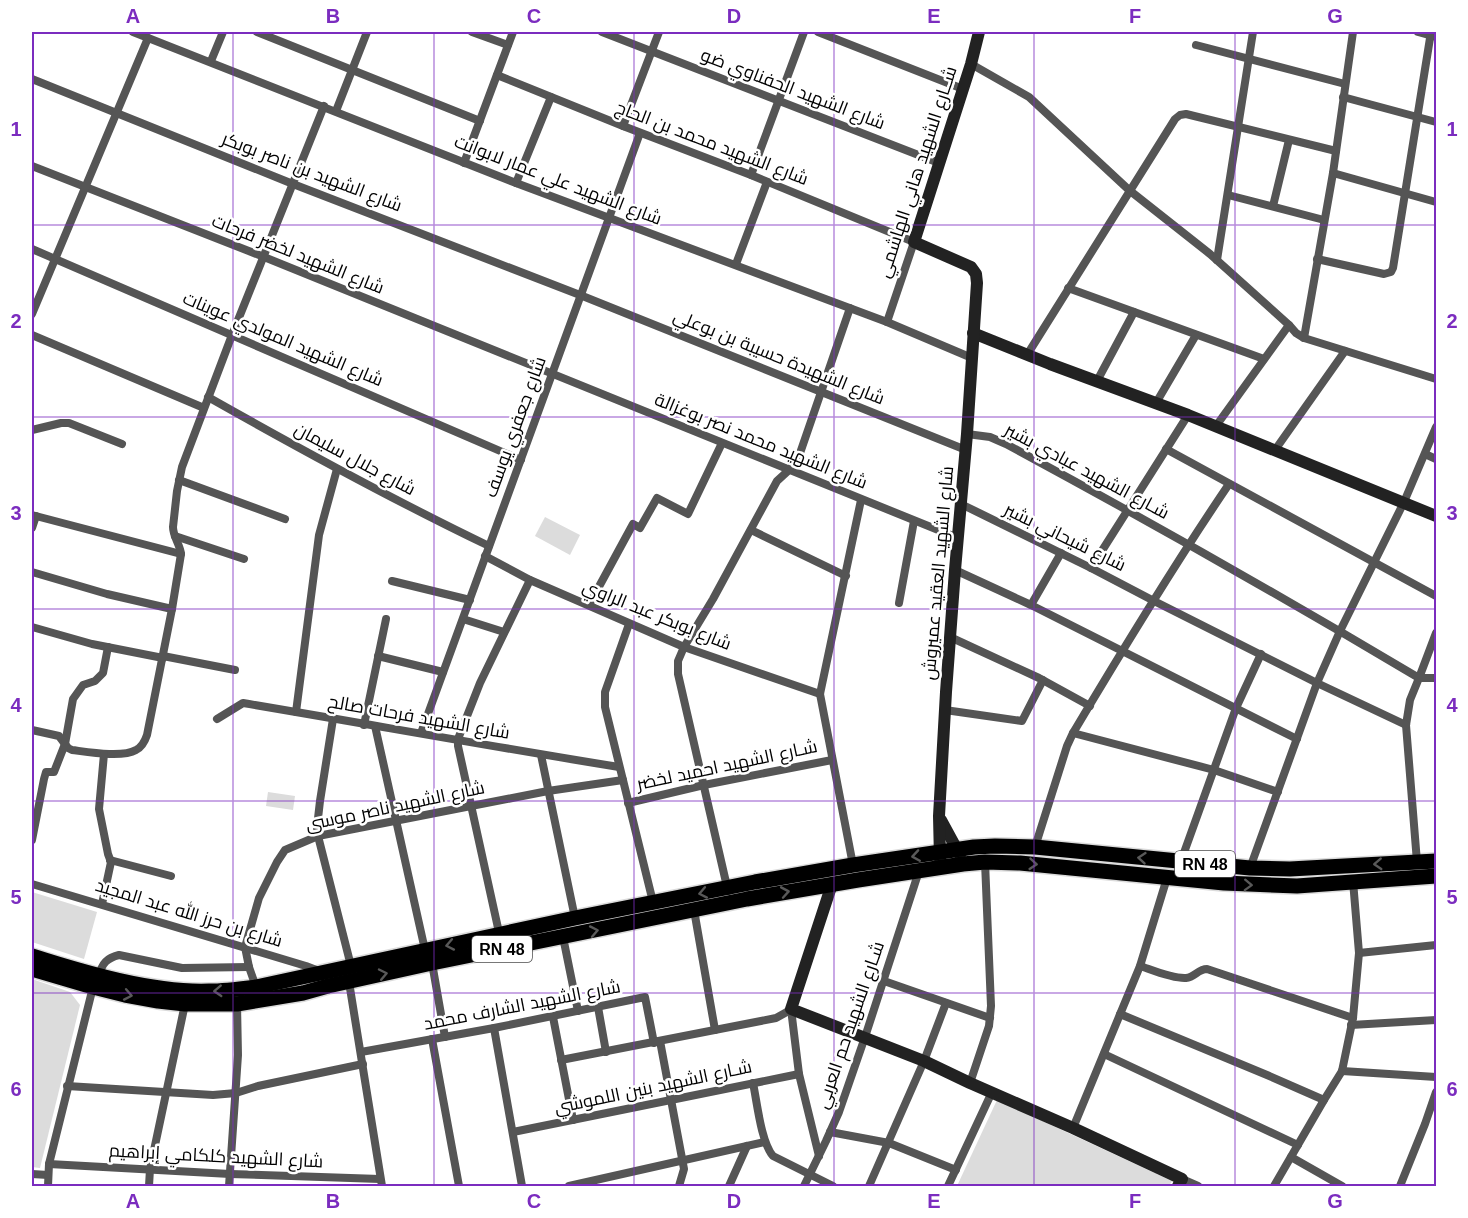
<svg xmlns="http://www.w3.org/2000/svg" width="1468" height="1218" font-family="Helvetica,Cairo,sans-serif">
  <rect width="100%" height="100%" fill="#fff"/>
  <g fill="#dcdcdc">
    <polygon points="545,517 580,535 570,555 535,536"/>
    <polygon points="268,792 295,796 293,810 266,806"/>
    <polygon points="32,892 97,912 84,959 32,942"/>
    <polygon points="32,979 70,992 80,1005 40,1168 32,1167"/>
    <polygon points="997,1100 1172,1181 1169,1186 957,1186"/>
  </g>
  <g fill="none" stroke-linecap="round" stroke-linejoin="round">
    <g stroke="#dbdbdb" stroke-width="18">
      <g id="highway">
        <path d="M32,956C85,973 153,993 209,991C225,991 240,989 256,987L575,918L755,882L853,865L974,847L995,846L1035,847L1250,868L1290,869L1436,861"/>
        <polyline points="32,969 93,987 125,995 158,1001 185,1004 237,1004 303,993 328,986 432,963 747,899 858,880 963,864 985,862 1020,863 1224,883 1297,886 1436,876"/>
      </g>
    </g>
    <g stroke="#555" stroke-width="8">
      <polyline points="133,32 516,183 887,322 972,358"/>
      <polyline points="257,32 480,121"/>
      <polyline points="472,32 508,45"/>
      <polyline points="602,32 939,163"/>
      <polyline points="818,32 963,89"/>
      <polyline points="1418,32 1436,37"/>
      <polyline points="1196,45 1345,84"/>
      <polyline points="211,61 223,32"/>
      <polyline points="971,64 1029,97 1129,190 1210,254 1289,325 1296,333 1304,338 1436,379"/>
      <polyline points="497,75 623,126 751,175 914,242 887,322"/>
      <polyline points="32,79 293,184 580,295 966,450"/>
      <polyline points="1343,97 1436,122"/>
      <polyline points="336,111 367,32"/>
      <polyline points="623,126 659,32"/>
      <polyline points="464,163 513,32"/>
      <polyline points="32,166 264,257 958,538"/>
      <polyline points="1333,173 1436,202"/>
      <polyline points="751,175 804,32"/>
      <polyline points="516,183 551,97"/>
      <polyline points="1228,195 1324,220"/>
      <polyline points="1273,206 1289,140"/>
      <polyline points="32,249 521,460"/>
      <polyline points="1317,259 1384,274 1391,272 1393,268 1431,32"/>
      <polyline points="1217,260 1253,32"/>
      <polyline points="736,264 767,182"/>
      <polyline points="1068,288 1264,359"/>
      <polyline points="32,314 148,38"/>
      <polyline points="32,335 204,408"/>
      <polyline points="1304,338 1333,173 1353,32"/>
      <polyline points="1027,355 1175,119 1180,115 1186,114 1336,151"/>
      <polyline points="1097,381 1134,312"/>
      <path d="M208,397C300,449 393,500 489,546"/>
      <polyline points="1156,403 1196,335"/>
      <polyline points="1216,426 1289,325"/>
      <polyline points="32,430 61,423 69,423 122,444"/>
      <path d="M967,434L990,437L1006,444C1145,519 1283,597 1419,678L1436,633"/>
      <polyline points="1166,449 1436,596"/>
      <polyline points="1275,450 1345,351"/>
      <polyline points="1425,454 1436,459"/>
      <polyline points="179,480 285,519"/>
      <polyline points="961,504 1091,568 1154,601 1317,683 1340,631 1404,502 1436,427"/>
      <polyline points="32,515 181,554"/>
      <polyline points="32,528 36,516"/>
      <polyline points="751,530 846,576"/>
      <polyline points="175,536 244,559"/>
      <polyline points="485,556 530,580 684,647 820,694"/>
      <polyline points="1091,568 1188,415"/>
      <polyline points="955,570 1031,605 1297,739"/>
      <polyline points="32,572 107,594 172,609"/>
      <polyline points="392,581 470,600"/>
      <polyline points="899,603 914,521"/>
      <polyline points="589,605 633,524 640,528 657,498 688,514 722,443"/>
      <polyline points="1031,605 1061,553"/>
      <polyline points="463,619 504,632"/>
      <polyline points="629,624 605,692 605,707 653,902"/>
      <polyline points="32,627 92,644 163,658"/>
      <polyline points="950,637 1039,678 1090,706"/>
      <polyline points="163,656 235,670"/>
      <polyline points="378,656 443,672"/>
      <polyline points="945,710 1022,721 1043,680"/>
      <polyline points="296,712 319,535 337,469"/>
      <path d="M217,719L243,703C368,724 494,747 619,767"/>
      <polyline points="333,719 320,801 317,827 318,836 351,966"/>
      <polyline points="364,725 386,619"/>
      <polyline points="375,726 425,950"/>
      <path d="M32,730L59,736L68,748L72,750C88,752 122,758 136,750C142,747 145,741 147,735L172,609L181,554C180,544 173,537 173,527L177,491L182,467L232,335L324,106"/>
      <polyline points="421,733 640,133"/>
      <polyline points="1073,733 1214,770 1278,792"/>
      <polyline points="541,755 575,918"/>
      <polyline points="628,803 704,785 832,760"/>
      <polyline points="32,840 44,779 46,772 54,772 65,744 73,699 83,685 95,681 103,673 108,647"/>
      <path d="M1035,847L1067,746L1073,733C1123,649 1174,565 1229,484"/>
      <polyline points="110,860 171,876"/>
      <polyline points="1181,861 1236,708 1261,654"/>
      <polyline points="1417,862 1406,725 1410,700 1419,678 1436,678"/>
      <polyline points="853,865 820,694 861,500"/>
      <polyline points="1250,868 1317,683 1406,725"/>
      <polyline points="32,884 306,966 319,971"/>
      <polyline points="728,891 678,674 678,661 684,647 713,599 777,481 789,470 798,459 850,308"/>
      <polyline points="102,904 111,862 108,854 99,809 104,754"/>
      <polyline points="694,910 715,1030"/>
      <polyline points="500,937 458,746 458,739 480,683 530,580"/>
      <polyline points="563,937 578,1011"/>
      <polyline points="1359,953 1436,945"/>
      <polyline points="432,963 445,1037"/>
      <path d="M1140,966C1152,970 1173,979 1186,978C1195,977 1198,969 1207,969L1353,1018"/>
      <path d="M99,976C102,963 107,958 119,955L182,968L249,967"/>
      <polyline points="884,981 990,1018"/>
      <polyline points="349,982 382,1186"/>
      <polyline points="256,987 249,967 245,947 259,898 277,862 285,850 318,836 548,791 623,780"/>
      <polyline points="598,1007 606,1052"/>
      <polyline points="1120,1014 1267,1075 1324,1100"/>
      <polyline points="553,1017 573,1120"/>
      <polyline points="1351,1025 1436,1020"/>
      <polyline points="494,1028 522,1186"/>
      <polyline points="432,1039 459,1186"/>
      <polyline points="660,1041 684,1169 679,1186"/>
      <polyline points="361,1052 494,1028 645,997 654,1043"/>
      <polyline points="1104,1054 1298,1145"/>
      <polyline points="561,1060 776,1018 785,1013 791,1009 799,1074 819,1156"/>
      <polyline points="1342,1071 1436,1077"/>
      <path d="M753,1083C757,1102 761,1142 773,1156L833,1186"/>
      <polyline points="970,1083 989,1026 991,1006 985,862"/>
      <polyline points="67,1086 213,1095 236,1093 258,1086 363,1064"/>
      <polyline points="1073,1128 1140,966 1167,878"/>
      <polyline points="513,1132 799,1074"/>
      <polyline points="830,1132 889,1143 956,1170"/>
      <polyline points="1291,1157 1342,1186"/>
      <polyline points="49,1164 230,1174 380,1179"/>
      <polyline points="32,1174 48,1175"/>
      <polyline points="1182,1179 1198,1186"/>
      <polyline points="48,1186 49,1164 93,987"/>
      <polyline points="149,1186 150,1169 185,1004"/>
      <polyline points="229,1186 238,1055 237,1004"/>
      <polyline points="569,1186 765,1142"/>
      <polyline points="729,1186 747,1146"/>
      <polyline points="804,1186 826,1141 839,1112 865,1037 919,871"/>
      <polyline points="869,1186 924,1061 946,1003"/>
      <polyline points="948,1186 992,1092"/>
      <polyline points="1274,1186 1324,1100 1342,1071 1353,1018 1359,953 1353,881"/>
      <polyline points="1400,1186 1425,1124 1436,1092"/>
    </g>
    <g stroke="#222" stroke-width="12">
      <polyline points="973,333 1050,364 1188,415 1436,516"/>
      <polyline points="941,820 960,855"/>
      <polyline points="940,859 939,816 946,692 955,570 967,434 977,283 976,274 971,267 914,242 971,64 979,32"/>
      <polyline points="832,884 791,1009 924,1061 970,1083 1073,1128 1182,1179 1178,1186"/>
    </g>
    <use href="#highway" stroke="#000" stroke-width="15"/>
  </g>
  <defs><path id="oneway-chevron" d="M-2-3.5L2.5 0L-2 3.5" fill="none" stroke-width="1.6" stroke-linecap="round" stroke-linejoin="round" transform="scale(1.5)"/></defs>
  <g stroke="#595959">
    <use href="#oneway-chevron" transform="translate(916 856) rotate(171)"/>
    <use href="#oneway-chevron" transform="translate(1142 858) rotate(-175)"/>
    <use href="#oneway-chevron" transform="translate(1033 864) rotate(5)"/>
    <use href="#oneway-chevron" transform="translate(1378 864) rotate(177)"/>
    <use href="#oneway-chevron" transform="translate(1248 885) rotate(2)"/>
    <use href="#oneway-chevron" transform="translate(785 892) rotate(-10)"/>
    <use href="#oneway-chevron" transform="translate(703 893) rotate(169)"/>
    <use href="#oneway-chevron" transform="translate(594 931) rotate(-11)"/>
    <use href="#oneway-chevron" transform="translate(450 945) rotate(169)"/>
    <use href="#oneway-chevron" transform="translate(383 974) rotate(-12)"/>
    <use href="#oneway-chevron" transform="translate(218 991) rotate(177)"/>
    <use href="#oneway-chevron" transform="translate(128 995) rotate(11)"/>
  </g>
  <path fill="none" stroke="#7b2cbf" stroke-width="1.5" stroke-opacity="0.55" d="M233,32V1186M434,32V1186M634,32V1186M834,32V1186M1034,32V1186M1235,32V1186M32,225H1436M32,417H1436M32,609H1436M32,801H1436M32,993H1436"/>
  <g text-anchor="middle" stroke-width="5" stroke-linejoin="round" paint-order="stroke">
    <g fill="#fff" stroke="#4c4c4c" stroke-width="1.5">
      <rect x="1175" y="851" width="60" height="26" rx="4.5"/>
      <rect x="472" y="936" width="60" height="26" rx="4.5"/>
    </g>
    <g font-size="16" font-weight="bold" fill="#000">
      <text x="1205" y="870">RN 48</text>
      <text x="502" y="955">RN 48</text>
    </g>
    <g font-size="18" fill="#000" stroke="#fff">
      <text transform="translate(793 89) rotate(21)" y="6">شارع الشهيد الحفناوي ضو</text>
      <text transform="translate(712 143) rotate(21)" y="6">شارع الشهيد محمد بن الحاج</text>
      <text transform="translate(312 172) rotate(21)" y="6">شارع الشهيد بن ناصر بوبكر</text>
      <text transform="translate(917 172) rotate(-72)" y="6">شــارع الشهيد هاني الهاشمي</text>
      <text transform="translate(558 180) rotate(21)" y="6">شارع الشهيد علي عمار لابوانت</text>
      <text transform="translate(298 254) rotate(22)" y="6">شارع الشهيد لخضر فرحات</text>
      <text transform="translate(283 339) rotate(23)" y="6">شارع الشهيد المولدي عوينات</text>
      <text transform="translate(779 357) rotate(22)" y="6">شارع الشهيدة حسيبة بن بوعلي</text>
      <text transform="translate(515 427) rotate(-70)" y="6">شارع جعفري يوسف</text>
      <text transform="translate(761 441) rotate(22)" y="6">شارع الشهيد محمد نصر بوغزالة</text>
      <text transform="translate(355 459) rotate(28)" y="6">شارع جلال سليمان</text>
      <text transform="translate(1087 471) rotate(28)" y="6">شـارع الشهيد عبادي بشير</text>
      <text transform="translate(1065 537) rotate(26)" y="6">شارع شيحاني بشير</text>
      <text transform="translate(938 573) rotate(-85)" y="6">شارع الشهيد العقيد عميروش</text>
      <text transform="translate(657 615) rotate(22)" y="6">شارع بوبكر عبد الراوي</text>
      <text transform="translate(419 717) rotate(10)" y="6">شارع الشهيد فرحات صالح</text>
      <text transform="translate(727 765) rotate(-12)" y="6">شـارع الشهيد احميد لخضر</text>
      <text transform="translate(395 806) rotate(-12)" y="6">شارع الشهيد ناصر موسى</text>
      <text transform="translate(189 913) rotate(17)" y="6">شارع بن حرز الله عبد المجيد</text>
      <text transform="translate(522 1005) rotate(-11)" y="6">شارع الشهيد الشارف محمد</text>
      <text transform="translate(850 1025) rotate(-71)" y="6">شـارع الشهيد حم العربي</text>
      <text transform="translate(653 1087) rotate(-12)" y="6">شـارع الشهيد بنين اللموشي</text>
      <text transform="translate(216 1156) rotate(3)" y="6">شارع الشهيد كلكامي إبراهيم</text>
    </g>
  </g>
  <rect width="1468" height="1218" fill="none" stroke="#ffffff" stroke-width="66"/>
  <rect x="33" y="33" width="1402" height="1152" fill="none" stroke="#7b2cbf" stroke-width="2"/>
  <g font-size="20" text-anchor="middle" font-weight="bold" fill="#7b2cbf">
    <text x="133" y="23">A</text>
    <text x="333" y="23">B</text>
    <text x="534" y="23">C</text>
    <text x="734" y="23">D</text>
    <text x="934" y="23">E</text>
    <text x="1135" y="23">F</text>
    <text x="1335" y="23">G</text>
    <text x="16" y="136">1</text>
    <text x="1452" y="136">1</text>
    <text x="16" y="328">2</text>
    <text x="1452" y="328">2</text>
    <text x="16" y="520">3</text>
    <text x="1452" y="520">3</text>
    <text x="16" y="712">4</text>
    <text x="1452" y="712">4</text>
    <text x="16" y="904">5</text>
    <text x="1452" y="904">5</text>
    <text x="16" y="1096">6</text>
    <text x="1452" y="1096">6</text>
    <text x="133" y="1208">A</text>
    <text x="333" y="1208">B</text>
    <text x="534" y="1208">C</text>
    <text x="734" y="1208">D</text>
    <text x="934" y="1208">E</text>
    <text x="1135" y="1208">F</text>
    <text x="1335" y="1208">G</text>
  </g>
</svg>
